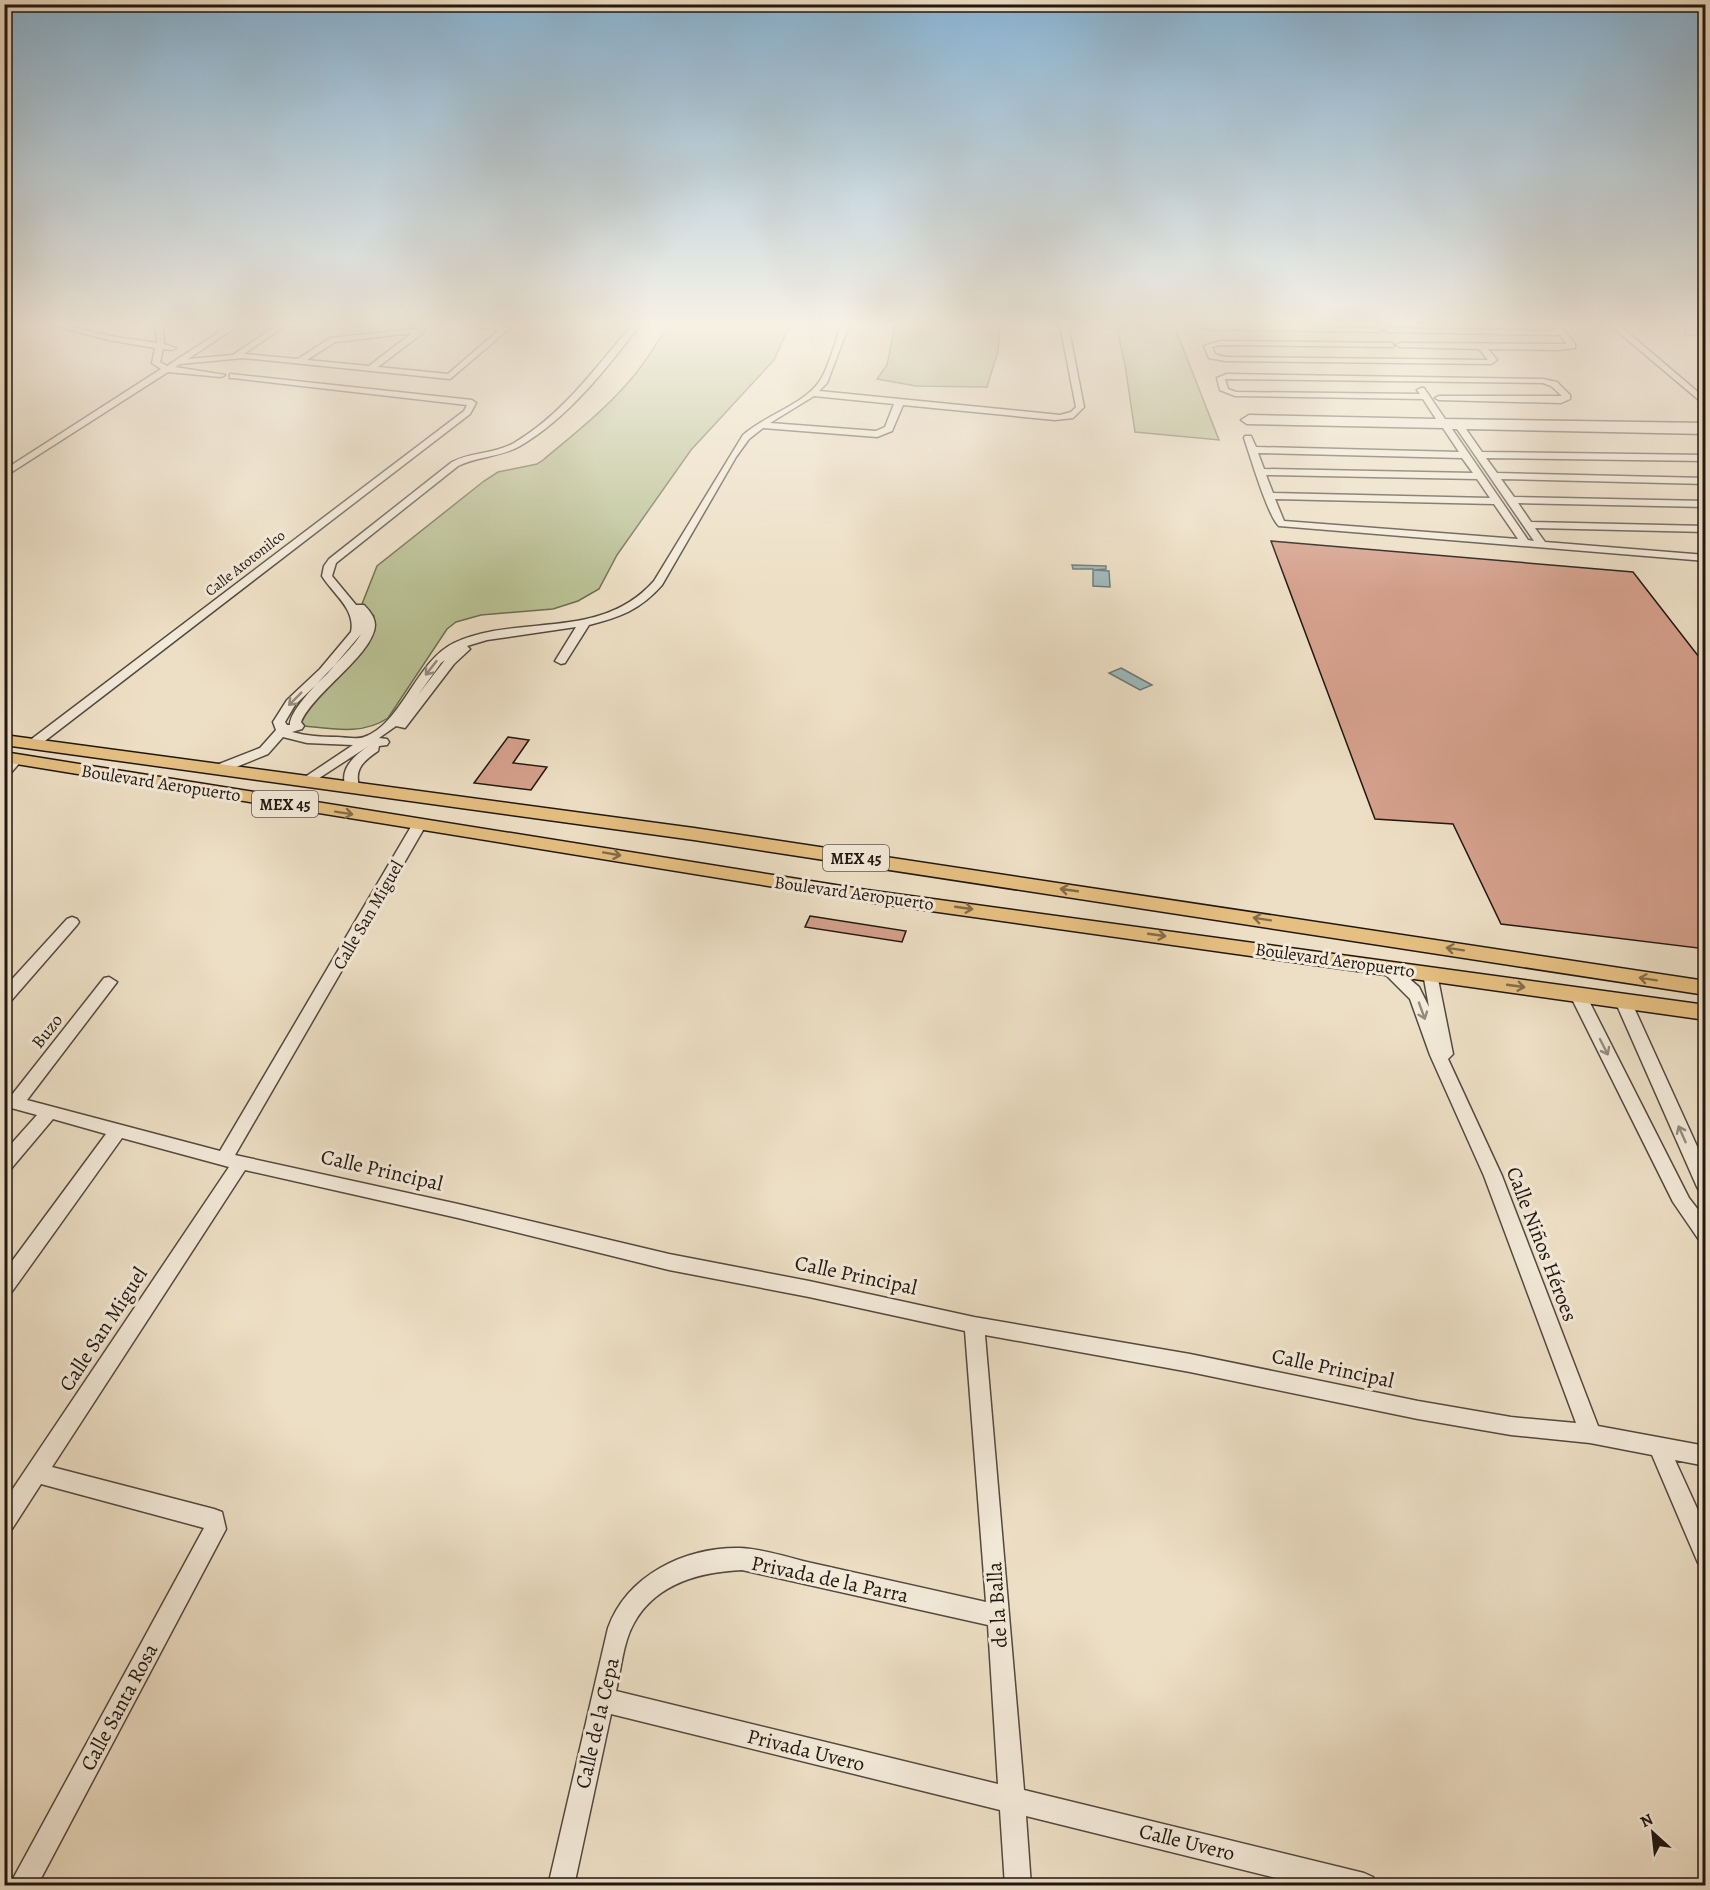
<svg xmlns="http://www.w3.org/2000/svg" width="1710" height="1890" font-family="Alegreya,serif">
  <rect width="100%" height="100%" fill="#eddfc5"/>
  <filter id="stains"><feTurbulence type="fractalNoise" baseFrequency=".00333" numOctaves="4"/><feColorMatrix values="0 0 0 0 .2 0 0 0 0 .09 0 0 0 0 .02 0 0 0 .5 -.17"/></filter>
  <radialGradient id="worn" r=".72"><stop offset=".6" stop-color="#630" stop-opacity="0"/><stop offset="1" stop-color="#630" stop-opacity=".3"/></radialGradient>
  <g fill="#b9c194" stroke="#6d6c52" stroke-width="1.5">
    <path d="M670,325H790L774,360L691,450L617,555L599,589L578,601L553,609L481,615L456,622L447,629L388,718C363,735 333,729 304,726L298,721L369,638L374,616L362,604L377,566L484,481L498,472L537,464L543,460C574,434 606,409 632,378C647,361 656,342 670,325Z"/>
    <polygon points="895,325 1000,325 998,351 987,387 916,386 877,379 887,365"/>
    <polygon points="1116,325 1174,325 1219,440 1135,432 1125,365"/>
  </g>
  <g fill="#9cbabd" stroke="#6b7978" stroke-width="1.5">
    <polygon points="1072,565 1106,566 1106,569 1094,570 1109,571 1110,587 1093,586 1093,569 1073,569"/>
    <polygon points="1121,668 1152,685 1140,690 1109,673"/>
  </g>
  <g fill="#d5a08c" stroke="#211711" stroke-width="1.5">
    <polygon points="1271,541 1633,572 1706,666 1706,949 1501,924 1453,824 1375,819"/>
    <polygon points="508,737 529,740 513,763 547,767 531,790 474,783"/>
    <polygon points="810,916 906,931 902,942 805,927"/>
  </g>
  <g fill="none" stroke-linecap="round" stroke-linejoin="round">
    <g stroke="#54493e" stroke-width="3">
      <g id="minor">
        <path d="M52,325H65L109,336L157,343L155,325H163L164,344L176,348L172,350L163,349L160,362L167,366L230,325H239L188,359L233,355L277,325H286L244,354L298,359L330,338L421,328L425,330L424,332L378,367L448,374L499,330L458,325H496L510,328L450,379L243,358L180,364L175,367L225,375L221,377L168,372L4,477V470L161,369L152,363L155,348L109,340ZM412,333L369,366L307,360L335,342Z"/>
        <path d="M632,325H640C606,369 568,418 520,446C501,457 478,456 458,466L336,563L332,576L356,605H364C369,610 375,617 375,625C374,654 313,693 301,722L304,726L302,729L292,732C306,736 322,737 337,737C344,737 357,740 364,737C402,724 416,661 454,643C519,613 600,642 654,581L743,435C764,416 804,404 819,382C828,370 836,340 841,325H849L827,383L819,391L1060,415L1071,412L1076,407L1060,325H1068L1084,407L1073,418L1055,420L903,405L892,431L877,437L763,428L749,439L736,457L662,585C640,610 620,617 589,625L565,663L561,664L555,661L576,627L487,640L467,646L470,649L468,651L454,664L405,728L396,726L379,738L387,739L389,742L387,745L379,746L378,751C365,760 354,768 359,786L357,789H347C337,770 355,755 370,745L310,784L304,780L305,777L353,745L307,743L283,737L268,754L224,772H214L213,769L214,766L260,748L276,730L273,722L287,700L320,669L351,632C356,609 333,594 322,576L324,566L329,559L452,462C471,452 495,454 514,443C562,415 596,367 632,325ZM814,396L894,404L885,427L876,431L770,423ZM361,634C347,658 290,703 290,725H287L285,722L295,705L328,673ZM445,660L418,695L441,663Z"/>
        <polygon points="1195,325 1379,328 1383,330 1379,332 1210,329"/>
        <polygon points="1551,325 1559,325 1575,344 1575,348 1557,350 1488,349 1497,360 1491,364 1225,361 1209,358 1204,346 1220,341 1390,343 1393,343 1393,347 1220,345 1212,347 1215,354 1225,357 1488,360 1479,349 1400,347 1396,345 1400,343 1567,344 1560,335 1388,332 1384,330 1388,328 1556,331"/>
        <polygon points="1610,325 1619,325 1706,399 1706,406"/>
        <polygon points="1686,330 1706,331 1706,335 1686,334"/>
        <polygon points="230,374 472,400 476,403 470,414 37,747 29,747 27,744 29,741 464,411 467,405 233,378 230,378"/>
        <path d="M1227,374L1543,379L1557,382L1570,395V399L1561,403L1439,400L1435,398L1439,396H1562L1551,386L1543,383L1225,379L1228,389L1236,392L1420,394L1417,390L1421,388H1424L1445,419L1706,423V434L1466,429L1482,452L1706,455V461L1486,458L1497,473L1706,478V484L1501,479L1514,497L1706,501V507L1518,503L1531,522L1706,526V532L1535,528L1545,542L1706,555V561L1279,526C1268,517 1250,455 1244,438L1245,436H1251L1256,447L1459,452L1443,428L1247,424L1241,420L1249,415L1436,419L1423,399L1235,396L1220,390L1217,378ZM1452,429H1457L1534,541L1528,540ZM1258,453L1462,458L1473,473L1264,469ZM1266,475L1477,479L1490,498L1273,493ZM1275,499L1494,504L1518,539L1284,521Z"/>
        <polygon points="17,755 23,759 9,775 4,776 4,764"/>
        <path d="M419,821L426,825L235,1155L458,1204L669,1254L809,1281L974,1317L1190,1354L1418,1401L1511,1417L1576,1423L1484,1176L1430,1055L1410,999L1378,967L1386,962L1391,963L1419,987L1429,1007L1423,973L1426,969H1436L1453,1054L1448,1059L1502,1176L1598,1426L1706,1446V1466L1675,1460L1706,1528V1566L1698,1563L1652,1455L1590,1443L1511,1435L1418,1419L1190,1372L985,1335L1024,1790L1364,1873L1373,1877L1377,1886H1308L1026,1816L1031,1886H1005L1000,1810L611,1714L574,1886H548L608,1628C627,1575 685,1547 740,1548C765,1549 792,1559 816,1564C873,1577 930,1589 986,1602L965,1331L809,1297L669,1270L458,1218L245,1170L52,1467L214,1509L222,1512L226,1529L37,1886H9L204,1528L41,1484L12,1529L4,1532V1502L229,1167L122,1138L11,1293L4,1295V1272L106,1134L53,1119L10,1170L4,1172V1152L37,1115L4,1106V1094L11,1096L104,978L109,977L117,982L114,986L27,1100L220,1151L412,825ZM742,1570L988,1625L998,1784L616,1691C621,1670 623,1642 634,1623C656,1583 700,1572 742,1570Z"/>
        <polygon points="72,917 77,919 79,922 77,925 10,1002 4,1003 4,988 67,919"/>
        <polygon points="1578,990 1586,995 1689,1198 1706,1220 1706,1242 1699,1240 1673,1202 1570,995"/>
        <polygon points="1623,996 1629,997 1631,1001 1706,1166 1706,1194 1700,1192 1697,1187 1615,1001 1617,997"/>
      </g>
    </g>
    <g stroke="#211711" stroke-width="3">
      <g id="highway">
        <polygon points="4,735 694,828 1706,981 1706,995 694,840 4,745"/>
        <polygon points="4,752 867,890 1706,1005 1706,1020 867,902 4,762"/>
      </g>
    </g>
    <use href="#minor" fill="#f3ead9" fill-rule="evenodd"/>
    <use href="#highway" fill="#e6c082" fill-rule="evenodd"/>
  </g>
  <defs><path id="oneway-shaft" d="M-6 0H5M1.5-3L5.5 0L1.5 3" fill="none" stroke-width="1.6" stroke-linecap="round" stroke-linejoin="round" transform="scale(1.5)"/></defs>
  <g stroke="#948b7f">
    <use href="#oneway-shaft" transform="translate(431 668) rotate(128)"/>
    <use href="#oneway-shaft" transform="translate(295 699) rotate(135)"/>
    <use href="#oneway-shaft" transform="translate(1422 1011) rotate(70)"/>
    <use href="#oneway-shaft" transform="translate(1604 1047) rotate(63)"/>
    <use href="#oneway-shaft" transform="translate(1682 1134) rotate(-114)"/>
  </g>
  <g stroke="#846c4a">
    <use href="#oneway-shaft" transform="translate(344 813) rotate(9)"/>
    <use href="#oneway-shaft" transform="translate(612 854) rotate(10)"/>
    <use href="#oneway-shaft" transform="translate(1069 890) rotate(-172)"/>
    <use href="#oneway-shaft" transform="translate(964 908) rotate(8)"/>
    <use href="#oneway-shaft" transform="translate(1262 919) rotate(-171)"/>
    <use href="#oneway-shaft" transform="translate(1157 935) rotate(8)"/>
    <use href="#oneway-shaft" transform="translate(1455 949) rotate(-171)"/>
    <use href="#oneway-shaft" transform="translate(1648 979) rotate(-171)"/>
    <use href="#oneway-shaft" transform="translate(1516 986) rotate(8)"/>
  </g>
  <linearGradient id="sky" x2="0" y2="1"><stop stop-color="#89b6d7"/><stop offset="0.55" stop-color="#f7f1e5"/><stop offset="1" stop-color="#f7f1e5" stop-opacity="0"/></linearGradient>
  <rect width="1710" height="590" fill="url(#sky)"/>
  <g text-anchor="middle" stroke-width="6" stroke-linejoin="round" paint-order="stroke">
    <g font-size="15" fill="#211711" stroke="#f3ead9">
      <text transform="translate(245 563) rotate(-38)" y="5">Calle Atotonilco</text>
    </g>
    <g fill="#f3ead9" stroke="#60564d" stroke-width="1.5">
      <rect x="252" y="791" width="66" height="26" rx="4.5"/>
      <rect x="823" y="845" width="66" height="26" rx="4.5"/>
    </g>
    <g font-size="16" font-weight="bold" fill="#211711">
      <text x="285" y="810">MEX 45</text>
      <text x="856" y="864">MEX 45</text>
    </g>
    <g font-size="18" fill="#211711" stroke="#f3ead9">
      <text transform="translate(161 783) rotate(9)" y="6">Boulevard Aeropuerto</text>
      <text transform="translate(854 893) rotate(8)" y="6">Boulevard Aeropuerto</text>
      <text transform="translate(368 915) rotate(-60)" y="6">Calle San Miguel</text>
      <text transform="translate(1335 960) rotate(8)" y="6">Boulevard Aeropuerto</text>
      <text transform="translate(47 1031) rotate(-52)" y="6">Buzo</text>
    </g>
    <g font-size="21" fill="#211711" stroke="#f3ead9">
      <text transform="translate(382 1170) rotate(13)" y="7">Calle Principal</text>
      <text transform="translate(1542 1244) rotate(69)" y="7">Calle Niños Héroes</text>
      <text transform="translate(856 1275) rotate(12)" y="7">Calle Principal</text>
      <text transform="translate(103 1329) rotate(-57)" y="7">Calle San Miguel</text>
      <text transform="translate(1333 1368) rotate(12)" y="7">Calle Principal</text>
      <text transform="translate(830 1579) rotate(12)" y="7">Privada de la Parra</text>
      <text transform="translate(997 1605) rotate(-94)" y="7">de la Balla</text>
      <text transform="translate(119 1707) rotate(-62)" y="7">Calle Santa Rosa</text>
      <text transform="translate(597 1723) rotate(-77)" y="7">Calle de la Cepa</text>
      <text transform="translate(806 1750) rotate(14)" y="7">Privada Uvero</text>
      <text transform="translate(1187 1842) rotate(14)" y="7">Calle Uvero</text>
    </g>
  </g>
  <rect width="1710" height="1890" fill="none" stroke="#eddfc5" stroke-width="24"/>
  <rect x="6" y="6" width="1698" height="1878" fill="none" stroke="#211711" stroke-width="3"/>
  <rect x="12" y="12" width="1686" height="1866" fill="none" stroke="#211711" stroke-width="1.5"/>
  <g transform="translate(1653 1833) rotate(333)" stroke="#f3ead9" stroke-width="4.5" paint-order="stroke">
  <path d="M0-4.5L10 22L0 15L-10 22Z" fill="#211711"/>
  <text y="-9" font-size="16" font-weight="bold" text-anchor="middle" fill="#211711">N</text>
  </g>
  <rect width="100%" height="100%" filter="url(#stains)"/>
  <rect width="100%" height="100%" fill="url(#worn)"/>
</svg>
